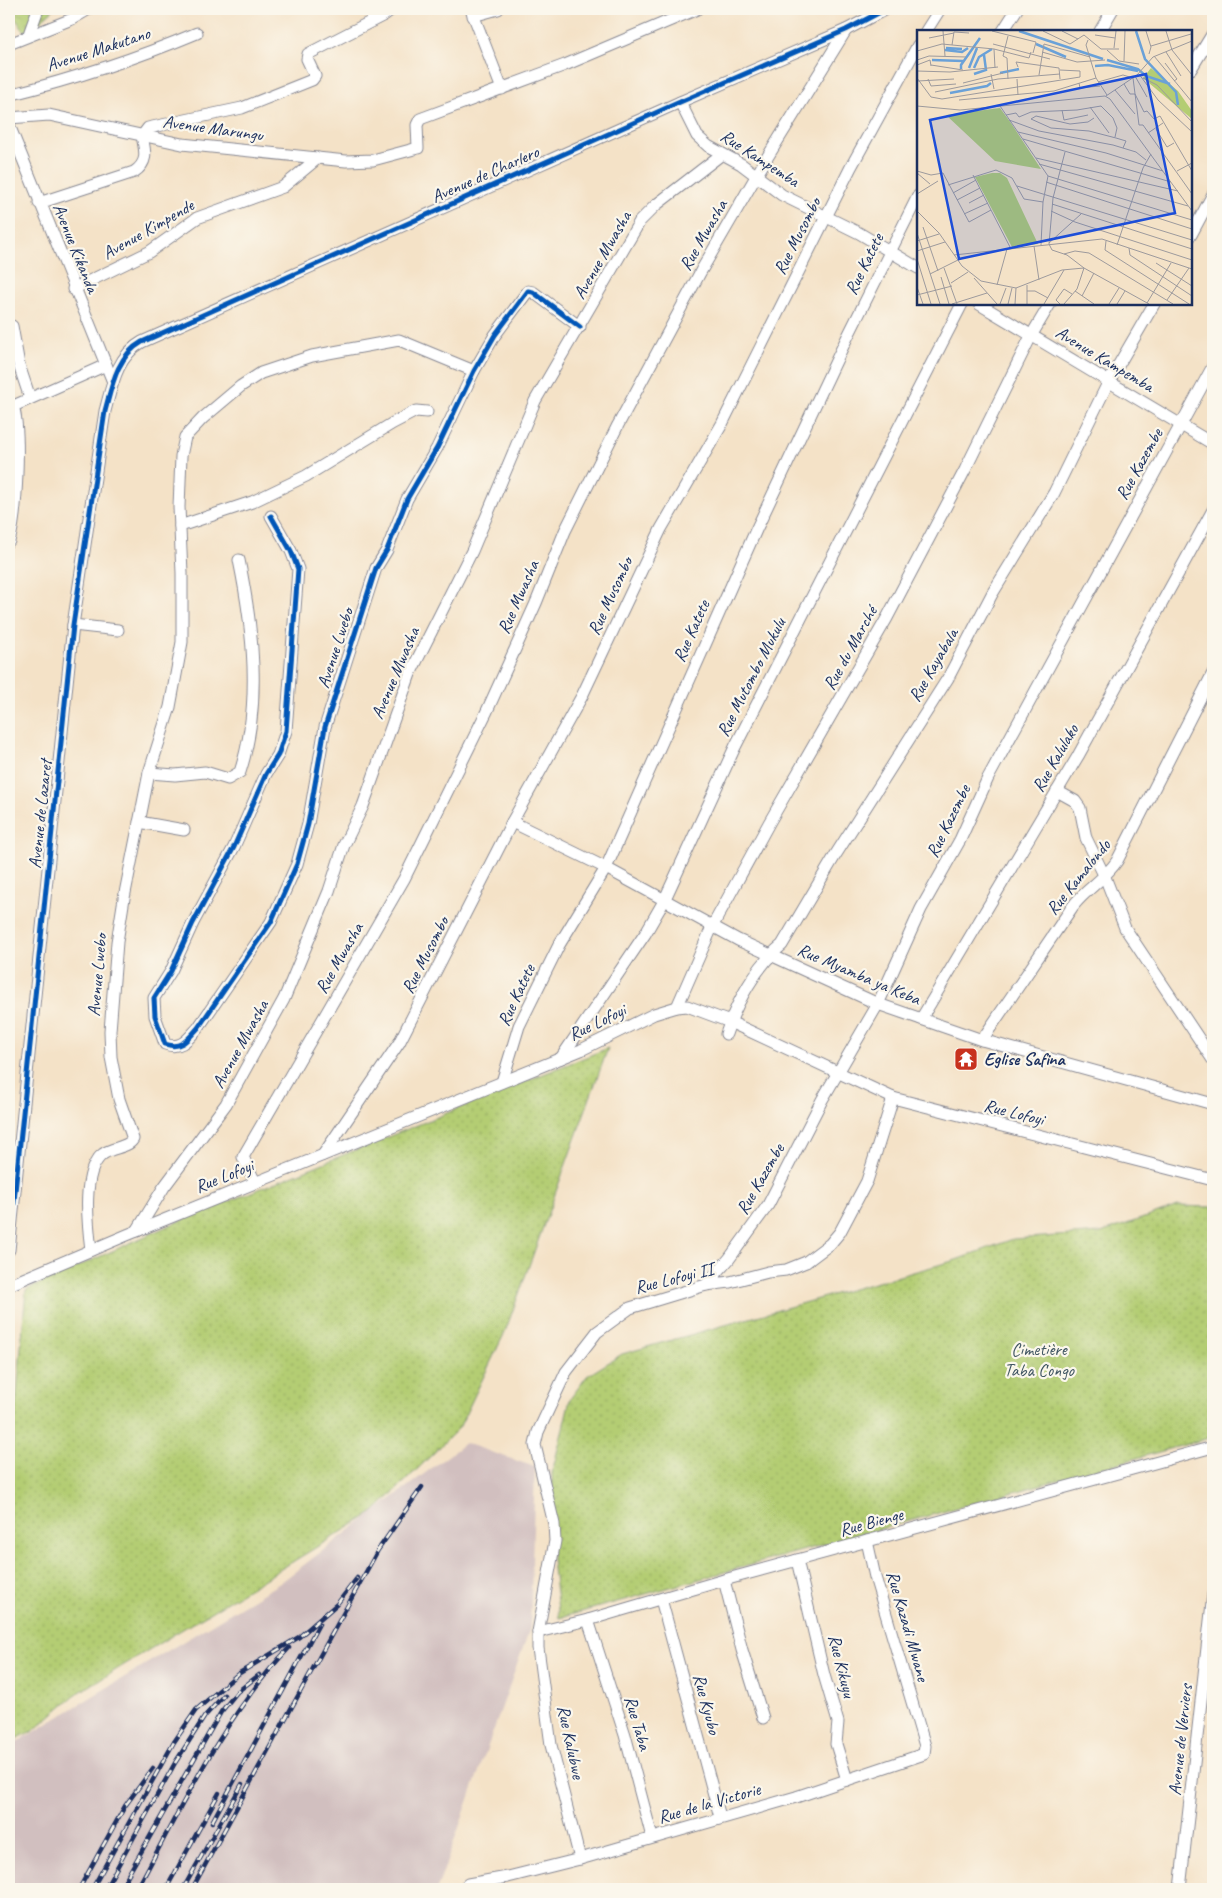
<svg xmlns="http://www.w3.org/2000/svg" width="1222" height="1898" font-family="Caveat,sans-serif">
  <defs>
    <pattern id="grass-dots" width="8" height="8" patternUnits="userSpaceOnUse" patternTransform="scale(1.25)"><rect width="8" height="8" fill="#b4cd73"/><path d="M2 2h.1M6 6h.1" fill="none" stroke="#9ab066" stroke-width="1.8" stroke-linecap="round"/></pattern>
    <pattern id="wetland-marsh" width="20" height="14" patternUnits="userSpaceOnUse" patternTransform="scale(1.25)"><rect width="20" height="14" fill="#b4cd73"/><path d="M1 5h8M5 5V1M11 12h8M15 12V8" fill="none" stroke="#9ab066"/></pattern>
  </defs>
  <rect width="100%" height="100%" fill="#fbf7ec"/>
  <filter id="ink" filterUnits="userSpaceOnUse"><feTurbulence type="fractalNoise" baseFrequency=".02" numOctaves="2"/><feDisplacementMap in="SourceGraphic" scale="10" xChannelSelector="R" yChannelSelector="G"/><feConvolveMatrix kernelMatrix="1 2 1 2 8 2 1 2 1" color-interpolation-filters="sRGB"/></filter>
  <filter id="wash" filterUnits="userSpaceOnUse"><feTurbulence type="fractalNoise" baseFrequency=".0096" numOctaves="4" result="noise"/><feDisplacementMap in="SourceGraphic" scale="20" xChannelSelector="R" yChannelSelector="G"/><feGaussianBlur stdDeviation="1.12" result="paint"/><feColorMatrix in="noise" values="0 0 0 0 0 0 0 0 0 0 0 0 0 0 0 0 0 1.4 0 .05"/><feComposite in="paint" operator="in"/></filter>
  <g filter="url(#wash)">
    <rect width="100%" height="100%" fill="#f4e2c7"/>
    <polygon fill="#d1bfbf" points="465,1443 535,1467 530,1628 437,1889 9,1889 9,1747 280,1583"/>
    <g fill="url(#grass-dots)" stroke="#687e68">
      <polygon points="608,1048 505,1332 459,1428 374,1512 75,1695 33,1731 9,1742 9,1484 26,1290 170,1225"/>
      <polygon points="1178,1206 1213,1207 1213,1437 559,1618 552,1560 552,1473 570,1399 587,1376 622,1354 956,1260 1013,1239 1101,1233"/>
    </g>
    <polygon fill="url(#wetland-marsh)" stroke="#687e68" points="9,9 54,9 26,34"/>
  </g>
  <g filter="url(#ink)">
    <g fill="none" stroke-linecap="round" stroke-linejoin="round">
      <g stroke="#888892" stroke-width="13">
        <g id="minor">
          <polyline points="471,9 502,89"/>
          <polyline points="473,16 498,9"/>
          <polyline points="926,31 940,9"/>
          <polyline points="1003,31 1017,9"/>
          <polyline points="1100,31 1113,9"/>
          <polyline points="29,34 38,9"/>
          <polyline points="9,44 72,19 89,9"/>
          <polyline points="1191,69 1213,33"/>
          <path d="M9,95C69,80 140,57 197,33"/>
          <polyline points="680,102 697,136 708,146 741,164 782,195 859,233 918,268"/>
          <polyline points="9,118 49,115 182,144 346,161 373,160 418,148 417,125 420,119 565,65 697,9"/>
          <polyline points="9,125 113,382"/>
          <path d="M39,203L134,172C149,162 145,151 142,136L148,128L242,108L312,80L315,76L307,59L308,54L384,15L392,9"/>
          <polyline points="1191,235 1213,194"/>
          <polyline points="73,289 149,252 197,218 283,187 318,158"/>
          <polyline points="979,304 1213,444"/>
          <polyline points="12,326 19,365 30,398"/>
          <polyline points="9,408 106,365"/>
          <path d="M271,516L291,551L298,569L286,731L278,755L266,774L234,847L193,923L171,971L154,998L155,1016L165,1044C181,1050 188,1039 198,1028L271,922L297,864L308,824L325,727L376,568L387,550L407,499L437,448L474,371L495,335L528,291L533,292L580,327"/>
          <polyline points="180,526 252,502 306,476 393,423 416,411 427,412"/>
          <path d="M9,541C17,516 21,430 13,406"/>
          <polyline points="73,625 118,630"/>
          <path d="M149,773L175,775L205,772L228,779L240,772C262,705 253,628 239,560"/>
          <polyline points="1057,791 1075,801 1080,808 1086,838 1105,877 1125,928 1213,1060"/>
          <polyline points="139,822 184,830"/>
          <polyline points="512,822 606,868 738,940 878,1004 982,1040 1213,1104"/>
          <polyline points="677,1007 712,927 769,823 887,618 965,470 1031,336 1050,304"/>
          <polyline points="921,1019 1078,756 1213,510"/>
          <path d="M726,1034C736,1003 757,965 782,945L836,854L948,678L992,594L1054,493L1108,383L1154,304"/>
          <path d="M982,1040L1073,906C1086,889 1105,879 1117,861L1213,673"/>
          <polyline points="561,1058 645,934 664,901 735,747 962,304"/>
          <polyline points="502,1082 519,1026 559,945 606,868 756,530 845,342 918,196"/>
          <polyline points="323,1155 399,1043 512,822 582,696 661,529 722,424 851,167 918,45"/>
          <polyline points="255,1182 243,1157 404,879 487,711 536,603 565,531 618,425 701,271 765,161 846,30"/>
          <polyline points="137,1231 164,1187 226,1104 284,999 329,891 344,845 363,806 410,674 472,551 535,401 640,221 656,205 722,154"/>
          <path d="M9,1250L73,625L105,411C112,385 117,356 142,342L680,102L846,30L886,9"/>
          <path d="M91,1250C88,1226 81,1170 103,1154C112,1147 128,1148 133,1139L119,1099L111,1057L110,1031L117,942L124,898L149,773L170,707L182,642V573L179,507L181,456L185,437L203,418L241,386L261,373L312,356L399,340L474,371"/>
          <polyline points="9,1285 127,1235 581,1050 654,1014 677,1007 687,1006 730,1022 893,1098 1213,1180"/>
          <polyline points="706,1285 729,1259 768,1205 822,1100 878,1004 921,909 960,840 988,778 1213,366"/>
          <polyline points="797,1560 824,1675 838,1722 836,1744 847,1780"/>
          <polyline points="724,1580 742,1650 763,1718"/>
          <polyline points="661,1599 720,1817"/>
          <polyline points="588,1620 625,1735 652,1837"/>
          <polyline points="538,1632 588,1620 724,1580 1213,1447"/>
          <polyline points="580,1859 551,1745 538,1648 538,1632 555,1541 554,1524 535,1445 538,1432 566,1372 597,1332 630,1308 706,1285 730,1282 768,1272 786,1270 806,1262 830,1244 840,1232 867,1181 893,1098"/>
          <polyline points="463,1889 468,1884 508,1877 580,1859 796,1797 924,1754 925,1746 875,1577 867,1541"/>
          <polyline points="1180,1889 1213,1594"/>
        </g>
      </g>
      <use href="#minor" stroke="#fff" stroke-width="11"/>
      <g stroke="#1b2f5e" stroke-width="4.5">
        <g id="rail">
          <polyline points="212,1822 319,1624"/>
          <polyline points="79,1889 125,1806 153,1768"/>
          <polyline points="92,1889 174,1742 196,1710 238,1674 299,1637 337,1604 357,1578"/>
          <polyline points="105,1889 175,1763 205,1716 224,1695"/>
          <polyline points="120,1889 221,1712 237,1692 259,1675"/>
          <path d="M137,1889C182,1806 223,1717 289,1648"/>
          <polyline points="166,1889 219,1793"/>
          <polyline points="183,1889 242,1784"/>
          <polyline points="192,1889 378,1550 422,1487"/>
        </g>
      </g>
      <use href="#rail" stroke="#fbf7ec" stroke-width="2.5" stroke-dasharray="8" stroke-linecap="butt"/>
      <g stroke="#fbf7ec" stroke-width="8">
        <g id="cycleway">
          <path d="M271,516L291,551L298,569L286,731L278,755L266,774L234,847L193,923L171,971L154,998L155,1016L165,1044C181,1050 188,1039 198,1028L271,922L297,864L308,824L325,727L376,568L387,550L407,499L437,448L474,371L495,335L528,291L533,292L580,327"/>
          <path d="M9,1250L73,625L105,411C112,385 117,356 142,342L680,102L846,30L886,9"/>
        </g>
      </g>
      <use href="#cycleway" stroke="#0057b8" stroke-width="5"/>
    </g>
  </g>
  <defs>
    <g id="temple-square" transform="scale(1.25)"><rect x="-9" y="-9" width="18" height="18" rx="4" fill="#c8321e" stroke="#fbf7ec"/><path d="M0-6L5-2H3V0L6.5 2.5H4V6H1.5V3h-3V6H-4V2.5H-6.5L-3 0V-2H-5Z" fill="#fff"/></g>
  </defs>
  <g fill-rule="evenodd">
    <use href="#temple-square" x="966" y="1059"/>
  </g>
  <g text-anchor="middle" stroke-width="4.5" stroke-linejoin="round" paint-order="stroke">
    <g font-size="18" fill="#1b2f5e" stroke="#fbf7ec">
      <text transform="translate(98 49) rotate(-18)" y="6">Avenue Makutano</text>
      <text transform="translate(213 128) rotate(8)" y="6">Avenue Marungu</text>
      <text transform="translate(760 158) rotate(33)" y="6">Rue Kampemba</text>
      <text transform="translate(485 174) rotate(-24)" y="6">Avenue de Charlero</text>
      <text transform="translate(148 229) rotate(-30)" y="6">Avenue Kimpende</text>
      <text transform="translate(703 235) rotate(-60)" y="6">Rue Mwasha</text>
      <text transform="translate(797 236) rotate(-63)" y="6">Rue Musombo</text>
      <text transform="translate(76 248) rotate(68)" y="6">Avenue Kikanda</text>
      <text transform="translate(602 255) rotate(-60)" y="6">Avenue Mwasha</text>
      <text transform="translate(864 264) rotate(-64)" y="6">Rue Katete</text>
      <text transform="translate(1105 359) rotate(31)" y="6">Avenue Kampemba</text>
      <text transform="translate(1139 464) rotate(-61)" y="6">Rue Kazembe</text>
      <text transform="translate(610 596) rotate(-65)" y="6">Rue Musombo</text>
      <text transform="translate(518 597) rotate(-66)" y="6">Rue Mwasha</text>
      <text transform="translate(691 631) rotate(-66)" y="6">Rue Katete</text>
      <text transform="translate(335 648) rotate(-72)" y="6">Avenue Lwebo</text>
      <text transform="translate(850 648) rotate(-61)" y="6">Rue du Marché</text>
      <text transform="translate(933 665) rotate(-60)" y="6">Rue Kayabala</text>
      <text transform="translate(395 673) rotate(-67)" y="6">Avenue Mwasha</text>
      <text transform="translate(751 677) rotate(-63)" y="6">Rue Mutombo Mukulu</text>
      <text transform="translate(1055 758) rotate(-60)" y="6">Rue Kalulako</text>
      <text transform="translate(40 814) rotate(-84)" y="6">Avenue de Lazaret</text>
      <text transform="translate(948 821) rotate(-64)" y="6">Rue Kazembe</text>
      <text transform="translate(1078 877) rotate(-51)" y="6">Rue Kamalondo</text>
      <text transform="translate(425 955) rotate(-63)" y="6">Rue Musombo</text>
      <text transform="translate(339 958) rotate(-60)" y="6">Rue Mwasha</text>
      <text transform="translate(859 974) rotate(23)" y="6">Rue Myamba ya Keba</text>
      <text transform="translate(97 975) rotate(-85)" y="6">Avenue Lwebo</text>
      <text transform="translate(516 995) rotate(-65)" y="6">Rue Katete</text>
      <text transform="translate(597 1022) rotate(-26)" y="6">Rue Lofoyi</text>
      <text transform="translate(240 1044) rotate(-61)" y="6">Avenue Mwasha</text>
      <text transform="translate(1014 1112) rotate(14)" y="6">Rue Lofoyi</text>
      <text transform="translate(224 1176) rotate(-22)" y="6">Rue Lofoyi</text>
      <text transform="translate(760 1179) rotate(-60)" y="6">Rue Kazembe</text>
      <text transform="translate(674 1278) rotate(-14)" y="6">Rue Lofoyi II</text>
      <text transform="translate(871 1522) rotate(-15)" y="6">Rue Bienge</text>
      <text transform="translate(908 1626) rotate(74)" y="6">Rue Kazadi Mwane</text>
      <text transform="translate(842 1666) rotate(76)" y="6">Rue Kikuyu</text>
      <text transform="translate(707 1704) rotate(75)" y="6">Rue Kyubo</text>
      <text transform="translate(638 1723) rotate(74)" y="6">Rue Taba</text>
      <text transform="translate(1180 1740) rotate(-84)" y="6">Avenue de Verviers</text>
      <text transform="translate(571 1742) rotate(78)" y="6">Rue Kalubwe</text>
      <text transform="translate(709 1803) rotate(-16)" y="6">Rue de la Victorie</text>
    </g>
    <g font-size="18" font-weight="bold" fill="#1b2f5e" stroke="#fbf7ec" text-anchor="start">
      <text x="984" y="1065">Eglise Safina</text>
    </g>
    <g font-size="18" fill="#415663" stroke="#fbf7ec">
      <text x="1039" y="1355">Cimetière<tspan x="1039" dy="21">Taba Congo</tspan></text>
    </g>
  </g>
  <g transform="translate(917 30)">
    <rect width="275" height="275" fill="#f4e2c7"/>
    <path d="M83,78L94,93L124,139L78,131L29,85ZM75,143H83L90,148L121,214L95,217L58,147Z" fill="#b4cd73"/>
    <path d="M234,38L261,61L275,81V89L226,48Z" fill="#b4cd73"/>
    <path fill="none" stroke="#6aa1d8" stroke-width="2.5" d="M102,1L186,29M219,1L228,29L259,62L261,75M119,14L149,27M29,18L45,19M28,20L45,22L51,18M15,30L46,31M190,30L221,39L229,46L253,54M178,36L191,35L221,41M52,38L60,18M57,38L62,27L75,19M44,39V35L63,8M83,43L102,39M57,44L69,40L67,25M33,63L70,56L74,53"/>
    <path fill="none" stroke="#9d9a9d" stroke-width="1" d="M26,1L28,26M75,1L119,12L116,23M126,1L153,14L167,5M145,1L161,9M229,1L234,17L232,24M249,1L255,20L275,45M167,5L184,19H202M178,5L198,8M91,6L86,26L90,28L91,49M12,8L37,3M171,10L169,15L179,48L190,65M76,14L133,29M35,15L37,2L52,3M234,16L274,4M197,18L199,1M77,19L78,38M190,20L202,31L222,34M0,21L25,14L77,19L112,28L114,22M125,22L160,32L188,30M249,22L264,46M237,26L275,72M0,30L12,26L49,27M207,31L208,1M248,33L260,49L257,51M0,35L13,30L14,36M14,35L46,40M101,37L99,32L142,38L143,49M0,41L33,42L81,37M74,44L77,59M222,44L241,70L275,102M122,45L127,14L173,27M218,46L230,67M0,48L14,67L25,69L163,47V41L143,40M216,48L222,95H226L275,164M226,48L240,55L275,92M11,49L14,56L39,54M100,49L101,65M1,51L37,49M181,52L206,45L216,48M46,53L86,43M162,53L163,58L183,56M207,54L213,64H218L227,82L230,81L237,89L243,86L275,141M198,60L218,84M18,62L81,49L143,44M188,66L193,69L275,181M189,66L220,45L236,27L275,11M42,70L137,61L179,48M0,76L43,80L188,66M83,76L131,146L126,172L124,215M173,77L192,103M145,80L147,90L171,85M89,85L99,83L102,87L114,82L160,80L184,76L196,88L200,98L198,107M177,88L171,92L153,94L119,86L114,89L134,98L172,101L199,108L209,111L206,118M92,90L122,101L196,115L219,122L229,130M239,99L250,117L257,113M101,102L189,123L246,141M231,103L246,93M106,109L254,152M119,128L261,161M122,134L271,176M0,141L14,145L26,143L52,192L74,180M260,141L275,133M0,143L13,154M56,145L94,219M131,146L275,190M129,152L275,199M31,155L79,140L95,148L107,169L126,172M100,156L275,210M36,163L59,150M0,164L21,151M40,170L63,158M52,173L67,165M135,174L275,219M0,181L22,203L45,236L64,251L99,258L145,240L167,238L232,274M134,181L158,192L275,230M47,184L71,173M6,197L21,241M0,203L23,274M0,211L22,204M189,211L188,220L272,274M132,213L164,184M200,215L226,138L234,124M117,216L122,250M212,218L213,225L275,266M0,221L28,212M147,224L158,221L172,223L256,274M37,225L185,209L275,239M0,229L14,274M239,233L275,256M27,238L40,274M13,244L41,230M24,247L32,274M57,248L80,274M34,253L51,242M80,255L90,219M110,255V274M0,257L6,274M110,261H118L131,268M158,261L177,274M0,265L35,256M165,266L177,243M250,270L272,238M230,273L254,233M35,274L70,263M83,274L89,258M91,274L95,258M98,274L99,258M127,274L147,240M143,274L139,270L147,259L155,264M147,274L160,259L167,238L150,225L135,220L132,214L136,168L148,122M192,274L202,258M200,274L208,261"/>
    <path fill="#1d4ed8" fill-opacity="0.15" stroke="#1d4ed8" stroke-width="2.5" d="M229,44L258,183L42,229L13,90Z"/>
    <rect width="275" height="275" fill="none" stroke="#1b2f5e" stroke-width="2.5"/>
  </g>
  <rect width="1222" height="1898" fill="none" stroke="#fbf7ec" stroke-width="30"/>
</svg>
